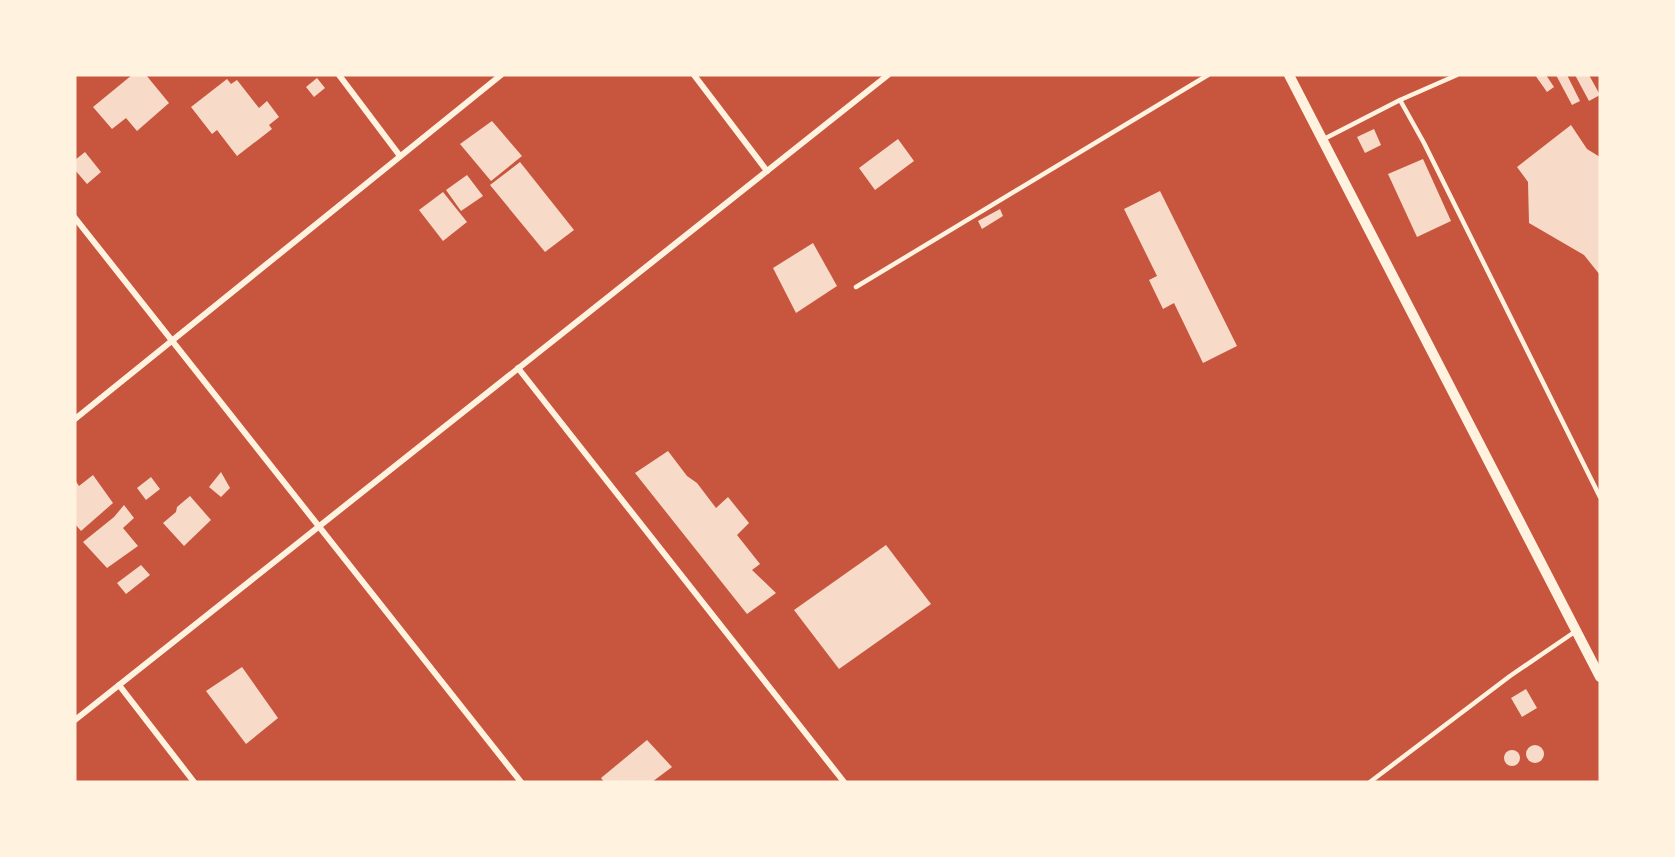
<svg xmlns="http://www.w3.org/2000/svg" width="1675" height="857" font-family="Karla,sans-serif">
  <rect width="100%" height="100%" fill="#c8553d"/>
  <g fill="#f7dbc8">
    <polygon points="132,75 146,75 169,103 137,131 126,118 112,129 93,107"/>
    <polygon points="1535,75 1546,75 1554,87 1547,92"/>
    <polygon points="1556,75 1567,75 1580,101 1572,105"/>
    <polygon points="1575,75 1589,75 1600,95 1589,101"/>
    <polygon points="317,78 325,88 314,97 306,87"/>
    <polygon points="227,79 231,84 237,80 259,108 267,101 279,117 269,125 272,129 237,156 217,130 212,134 191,107"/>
    <polygon points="492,121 522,156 491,181 460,144"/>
    <polygon points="1571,125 1587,149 1600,157 1600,275 1584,255 1529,223 1528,182 1517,167"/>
    <polygon points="1374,129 1381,145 1365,153 1357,137"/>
    <polygon points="898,139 914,161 875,190 859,168"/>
    <polygon points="85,152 101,172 87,184 75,170 75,160"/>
    <polygon points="1423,159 1451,221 1417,237 1388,174"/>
    <polygon points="520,162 574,230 545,252 490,185"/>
    <polygon points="467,175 483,196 461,211 446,190"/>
    <polygon points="1160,191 1237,346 1203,363 1174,303 1163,309 1149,280 1157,276 1124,209"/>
    <polygon points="443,192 467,222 443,241 419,210"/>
    <polygon points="1000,209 1003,216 982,229 978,221"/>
    <polygon points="813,243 837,286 796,313 773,268"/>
    <polygon points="668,451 687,476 697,483 716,508 728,497 749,523 737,535 760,564 752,570 776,593 747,614 635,473"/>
    <polygon points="221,472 230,488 221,497 209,487"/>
    <polygon points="93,475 113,503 81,531 75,524 75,480 79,486"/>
    <polygon points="151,477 160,489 146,500 137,488"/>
    <polygon points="190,496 211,520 184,546 163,523 176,512 177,507"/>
    <polygon points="124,505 134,518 123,528 138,546 107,568 83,542 114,517"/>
    <polygon points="886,545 931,604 839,669 794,610"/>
    <polygon points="141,565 150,575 126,594 117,583"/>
    <polygon points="242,667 278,718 246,744 206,691"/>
    <polygon points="1526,689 1537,708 1522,717 1511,698"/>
    <polygon points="647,740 672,767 652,782 604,782 601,778"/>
    <circle cx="1535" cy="754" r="9"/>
    <circle cx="1512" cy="758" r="8"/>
  </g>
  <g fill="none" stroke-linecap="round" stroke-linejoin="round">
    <g stroke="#fff3e0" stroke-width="4.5">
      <polyline points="1400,100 1424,143 1600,497"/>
      <polyline points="1324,139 1400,100 1457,75"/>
      <polyline points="856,287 1208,75"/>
      <polyline points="1370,782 1510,676 1576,631"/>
    </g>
    <g stroke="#fff3e0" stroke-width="6">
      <polyline points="339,75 400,156"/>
      <polyline points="694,75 767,171"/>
      <polyline points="75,218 521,782"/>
      <polyline points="518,368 844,782"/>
      <polyline points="75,419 501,75"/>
      <polyline points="119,685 194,782"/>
      <polyline points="75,720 888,75"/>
    </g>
    <polyline stroke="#fff3e0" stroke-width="10" points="1289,75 1600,677"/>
  </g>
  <rect width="1675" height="857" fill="none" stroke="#fff3e0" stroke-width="153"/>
</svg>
